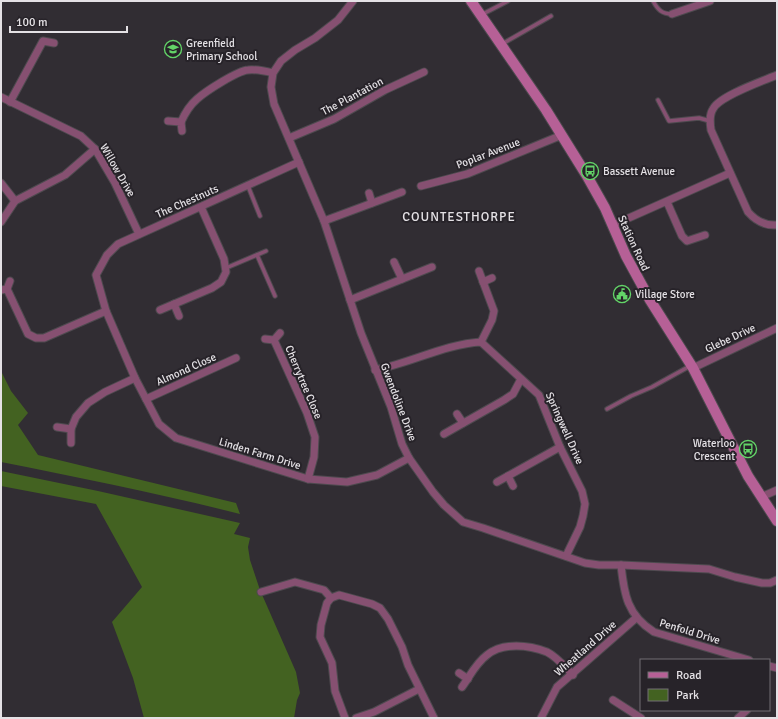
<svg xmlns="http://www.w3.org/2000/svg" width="778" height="719" font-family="Signika,sans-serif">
  <rect width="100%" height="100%" fill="#312d33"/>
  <g fill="#436221">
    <path d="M1,371L11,391L28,413L18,425L38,455L236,503L240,514C161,494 81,478 1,462Z"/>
    <polygon points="1,471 98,491 240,523 234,534 250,538 248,547 250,560 260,590 296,672 300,693 297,700 294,718 144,718 133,678 112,622 142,587 96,504 1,486"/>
  </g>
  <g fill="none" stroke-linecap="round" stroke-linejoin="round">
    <g stroke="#4e4a4f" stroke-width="5.5">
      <g id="lane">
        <path d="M653,1C658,10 662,14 672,14"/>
        <polyline points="481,15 508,1"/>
        <polyline points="502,44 551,16"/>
        <polyline points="658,100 669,121 699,118 710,121"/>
        <polyline points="248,186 260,216"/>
        <polyline points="257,255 275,296"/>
        <polyline points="226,268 266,251"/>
        <polyline points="607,409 631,396 652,387 690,366"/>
      </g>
    </g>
    <g stroke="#4e4a4f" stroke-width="9">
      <g id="street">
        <polyline points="353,1 338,20 315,38 295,50 281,61 273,73 271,87 274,104 324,221 361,333 391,407 402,444 409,458 433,492 444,505 463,522 483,528 585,563 599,565 621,565 709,569 735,577 762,583 770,583 777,580"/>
        <polyline points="672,14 710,1"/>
        <path d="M777,75C763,81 719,96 713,109C709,115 710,123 711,130L748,212C756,221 765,226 777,225"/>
        <polyline points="1,97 81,136 95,149 115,183 139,234"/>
        <polyline points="10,102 43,41 54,43"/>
        <polyline points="168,121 181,122 182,131"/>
        <path d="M181,122C185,113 190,105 197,99C206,91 237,71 248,70C256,69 265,71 273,73"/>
        <polyline points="289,138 334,119 385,90 424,72"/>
        <polyline points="299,162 118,244 107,255 96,275 106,311 135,378 159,424 176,438 308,479 347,482 377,475 409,458"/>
        <polyline points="1,183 15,201"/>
        <polyline points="421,186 467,174 562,135"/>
        <polyline points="369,193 372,203"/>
        <polyline points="667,202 682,236 687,241 705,235"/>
        <polyline points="324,221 402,192"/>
        <polyline points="1,222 15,201 65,175 95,149"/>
        <polyline points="613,225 730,173"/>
        <polyline points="394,262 402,279"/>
        <polyline points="479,271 494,311 492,320 481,342"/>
        <polyline points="483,282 492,278"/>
        <polyline points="7,289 28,334 36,338 44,338 106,311"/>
        <polyline points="1,290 7,289 10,281"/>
        <polyline points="350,300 432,267"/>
        <polyline points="174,304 179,316"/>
        <polyline points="160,310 212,288 221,282 226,272 224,259 201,207"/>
        <polyline points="265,339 274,340 280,333"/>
        <polyline points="274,340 307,413 315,437 314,457 308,479"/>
        <polyline points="693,368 777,328"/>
        <path d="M375,370C411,363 445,344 481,342L539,395L560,447L582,491L585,504L583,516L580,527L566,556"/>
        <polyline points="146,399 236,358"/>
        <polyline points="457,414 463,423"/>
        <polyline points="57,427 71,429"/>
        <polyline points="444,434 504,400 513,394 521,379"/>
        <polyline points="71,443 71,429 76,417 88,403 105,392 135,378"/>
        <polyline points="508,476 513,486"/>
        <polyline points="497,482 560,447"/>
        <polyline points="761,497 777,490"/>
        <path d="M621,565C624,594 627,615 654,632L749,660"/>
        <polyline points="261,592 295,582 324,590 331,598"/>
        <polyline points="769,666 777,668"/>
        <polyline points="459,673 468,679"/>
        <path d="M462,687C470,676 476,663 487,655C503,642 529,645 547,652C557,657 565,667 573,675"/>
        <polyline points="613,700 641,718"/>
        <polyline points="345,718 335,691 332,663 320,637 321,625 327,603 331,598 339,595 372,604 380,608 388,619 402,647 408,665 434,718"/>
        <polyline points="356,718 374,712 419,689"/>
        <polyline points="541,718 557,687 636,618"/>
        <polyline points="738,718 747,710"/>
      </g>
    </g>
    <g stroke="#4e4a4f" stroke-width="12">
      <polyline id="secondary" points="471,1 546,110 587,176 605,208 626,256 650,300 693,368 748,476 777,521"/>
    </g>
    <use href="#lane" stroke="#865071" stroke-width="3.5"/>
    <use href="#street" stroke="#865071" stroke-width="7"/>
    <use href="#secondary" stroke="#b66096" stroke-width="10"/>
  </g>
  <defs>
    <g id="school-ring" transform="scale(0.9)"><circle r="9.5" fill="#272329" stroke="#63d468" stroke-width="1.5"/><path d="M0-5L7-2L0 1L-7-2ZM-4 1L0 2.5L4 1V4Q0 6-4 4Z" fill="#63d468"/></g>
    <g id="bus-ring" transform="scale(0.9)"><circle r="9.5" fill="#272329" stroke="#63d468" stroke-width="1.5"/><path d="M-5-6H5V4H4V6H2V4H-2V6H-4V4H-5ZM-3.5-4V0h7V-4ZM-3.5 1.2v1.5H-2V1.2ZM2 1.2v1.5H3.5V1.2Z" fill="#63d468"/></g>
    <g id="civic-ring" transform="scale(0.9)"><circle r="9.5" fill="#272329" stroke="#63d468" stroke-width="1.5"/><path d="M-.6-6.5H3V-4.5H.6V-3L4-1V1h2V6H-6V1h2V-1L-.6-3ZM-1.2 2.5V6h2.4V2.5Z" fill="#63d468"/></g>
  </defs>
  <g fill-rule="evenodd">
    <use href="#school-ring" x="173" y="49"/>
    <use href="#bus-ring" x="590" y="171"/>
    <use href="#civic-ring" x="622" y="294"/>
    <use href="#bus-ring" x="748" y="449"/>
  </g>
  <g text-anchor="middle" stroke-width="4" stroke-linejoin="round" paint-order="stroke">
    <g font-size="11" fill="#e4e1e5" stroke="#272329" text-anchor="start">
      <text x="186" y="47">Greenfield<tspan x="186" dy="13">Primary School</tspan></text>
      <text x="603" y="175">Bassett Avenue</text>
      <text x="635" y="298">Village Store</text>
      <text x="735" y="447" text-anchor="end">Waterloo<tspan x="735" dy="13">Crescent</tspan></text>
    </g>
    <g font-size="11" fill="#e4e1e5" stroke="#272329">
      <text transform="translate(352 96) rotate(-28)" y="4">The Plantation</text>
      <text transform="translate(488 153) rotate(-21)" y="4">Poplar Avenue</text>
      <text transform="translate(118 170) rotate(60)" y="4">Willow Drive</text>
      <text transform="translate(187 201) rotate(-24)" y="4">The Chestnuts</text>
      <text transform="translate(634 243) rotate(65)" y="4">Station Road</text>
      <text transform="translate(730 338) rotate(-25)" y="4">Glebe Drive</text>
      <text transform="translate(186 369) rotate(-24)" y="4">Almond Close</text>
      <text transform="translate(304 382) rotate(67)" y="4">Cherrytree Close</text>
      <text transform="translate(399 402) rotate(69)" y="4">Gwendoline Drive</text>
      <text transform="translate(565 428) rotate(66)" y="4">Springwell Drive</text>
      <text transform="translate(260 453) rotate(17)" y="4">Linden Farm Drive</text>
      <text transform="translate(690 631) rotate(17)" y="4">Penfold Drive</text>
      <text transform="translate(585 648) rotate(-41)" y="4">Wheatland Drive</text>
    </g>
    <g font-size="13" letter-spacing="1" fill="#e4e1e5" stroke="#272329">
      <text x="459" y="221">COUNTESTHORPE</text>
    </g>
  </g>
  <rect width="778" height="719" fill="none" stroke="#e4e1e5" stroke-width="4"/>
  <rect x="640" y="659" width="130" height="52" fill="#272329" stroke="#736f74"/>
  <rect x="648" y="672" width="20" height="6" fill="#b66096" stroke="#736f74"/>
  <text x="676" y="679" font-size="12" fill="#e4e1e5">Road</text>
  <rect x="648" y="689" width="20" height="12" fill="#436221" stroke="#736f74"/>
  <text x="676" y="699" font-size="12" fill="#e4e1e5">Park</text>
  <path d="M10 26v6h117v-6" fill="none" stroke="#e4e1e5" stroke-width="2"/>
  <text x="16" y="26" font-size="12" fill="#e4e1e5" stroke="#272329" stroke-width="3" paint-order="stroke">100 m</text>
</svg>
